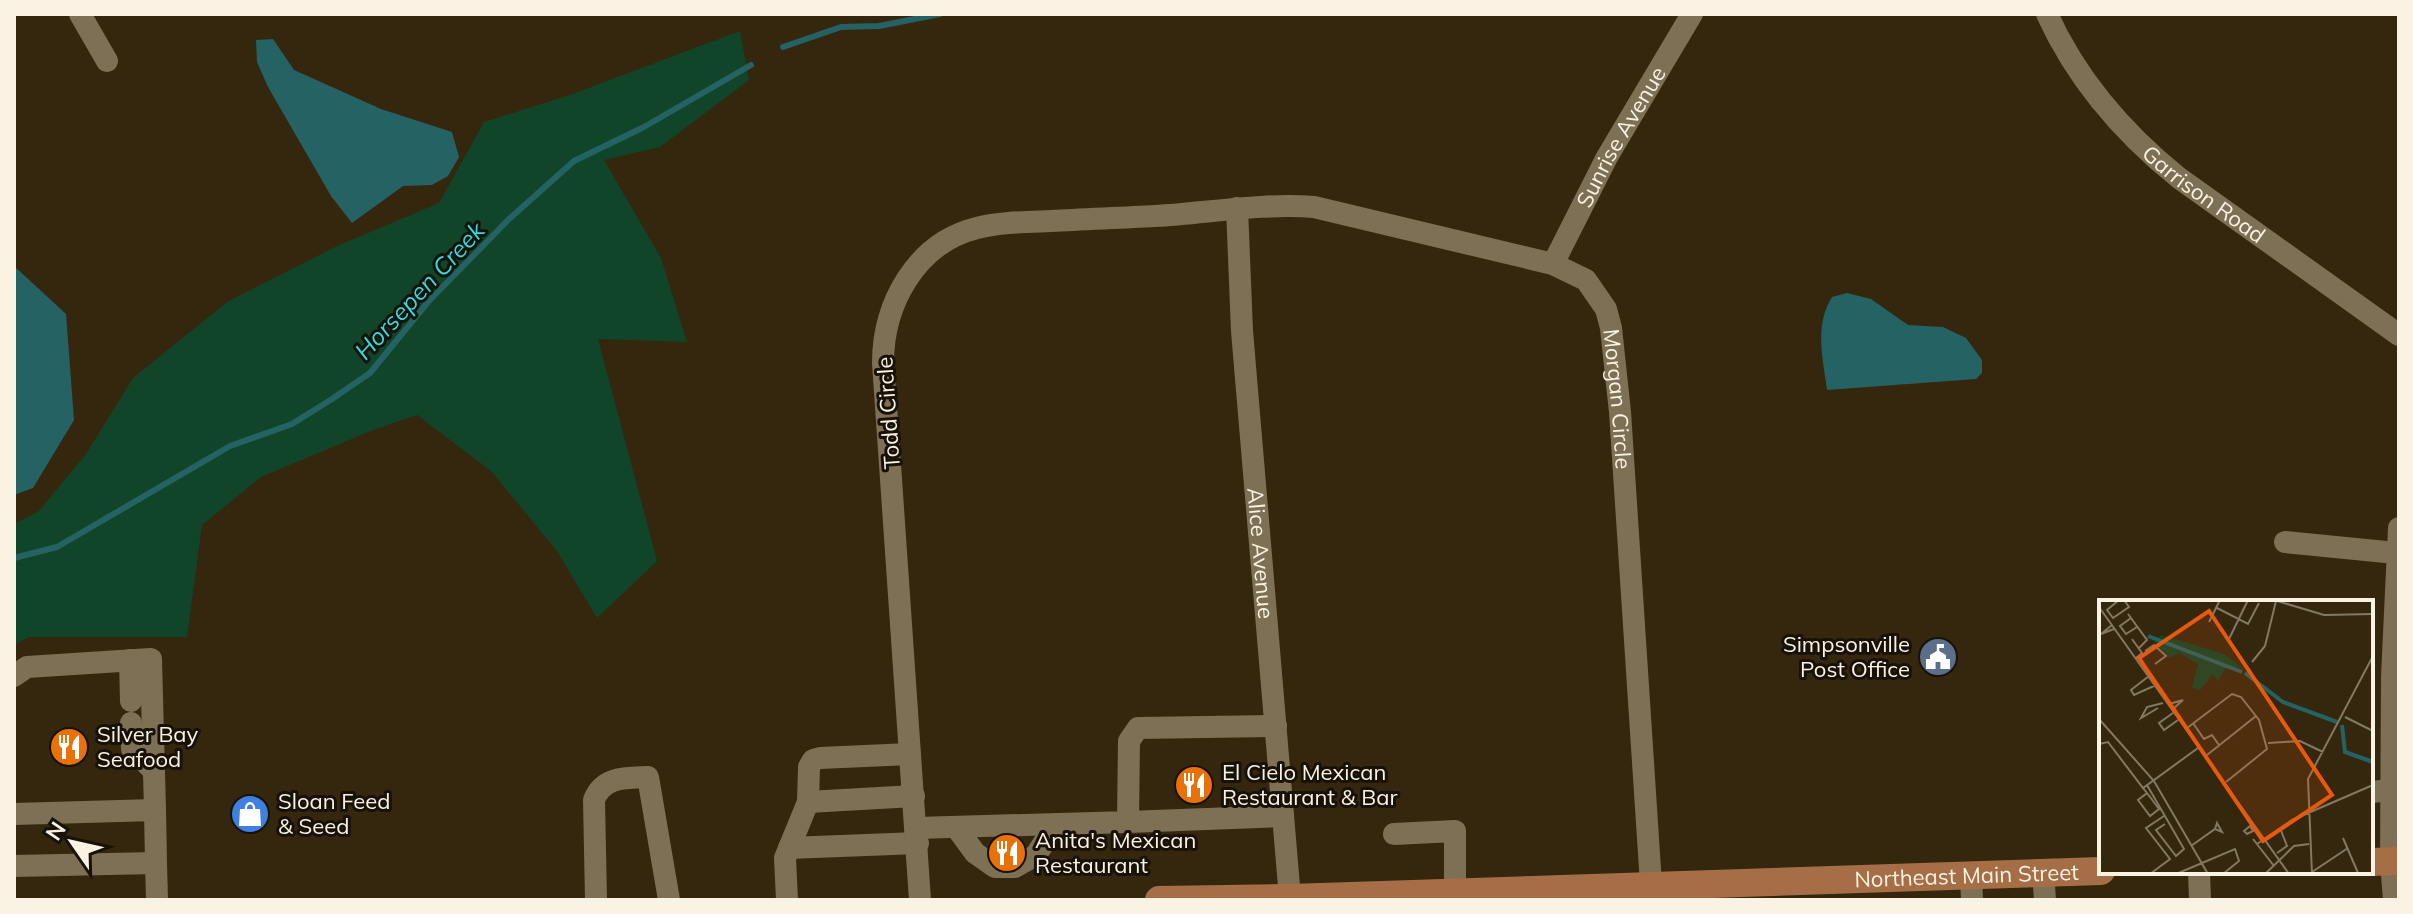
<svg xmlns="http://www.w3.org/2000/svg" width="2413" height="914" font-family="Mulish,sans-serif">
  <rect width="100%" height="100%" fill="#34270e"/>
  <polygon fill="#104529" points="740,31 749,80 660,147 604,160 661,258 687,342 598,339 657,561 597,618 557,551 491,471 417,415 373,430 261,477 202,525 187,637 29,637 14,645 14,524 39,511 86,454 133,378 227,302 335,247 439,203 484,122 570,95"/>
  <g fill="#256264">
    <polygon points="273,39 294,70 381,109 452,132 459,157 448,176 432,185 403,186 352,223 331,196 268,87 257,62 256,40"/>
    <polygon points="14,266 66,314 74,420 33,488 14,495"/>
    <path d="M1847,293L1871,299L1908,325L1943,327L1966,338L1982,360V373L1976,379L1827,390C1823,357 1814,326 1832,297Z"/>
  </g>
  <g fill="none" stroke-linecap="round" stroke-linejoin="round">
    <g stroke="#256264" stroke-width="6">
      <polyline points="783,47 841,27 879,26 940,14"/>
      <polyline points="14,558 57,547 230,446 292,424 332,399 370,373 428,302 508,220 574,161 644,127 751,65"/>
    </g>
    <g stroke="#7e7054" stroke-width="22">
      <polyline points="80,14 107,61"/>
      <path id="s1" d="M2047,14C2077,80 2123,133 2179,178L2399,335"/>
      <path id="s2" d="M1237,208L1242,331L1290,898"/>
      <path id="s3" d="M1553,264L1607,157L1692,14"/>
      <polyline points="2285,542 2396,553"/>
      <polyline points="130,660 131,701"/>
      <polyline points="14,676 27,667 151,659 155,810"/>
      <polyline points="131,723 132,749 153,770"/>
      <polyline points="2371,792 2392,790"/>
      <polyline points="808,802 914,796"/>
      <polyline points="14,814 155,810 156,863"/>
      <polyline points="1128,822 1283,816"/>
      <polyline points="956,827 975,853 995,867 1015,867 1036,855 1056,824"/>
      <polyline points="916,828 1128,822 1129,741 1138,728 1276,726"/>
      <polyline points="1394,834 1455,831 1455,891"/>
      <polyline points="789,848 918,843"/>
      <polyline points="14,866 156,863 157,900"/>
      <polyline points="2043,872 2045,900"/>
      <polyline points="2199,872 2200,900"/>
      <polyline points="1971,874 1972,900"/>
      <path d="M596,900L594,800C603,776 626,778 648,777L669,900"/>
      <polyline points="787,900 785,858 808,802 809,767 813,760 820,758 910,754"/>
      <path id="s4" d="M920,900L883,363C883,304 916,243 977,228C1001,222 1026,222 1051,221C1085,219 1120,218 1155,216C1208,213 1261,203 1314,207L1553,264L1586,280L1606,309L1611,328L1620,412L1651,884"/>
      <polyline points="2394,900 2391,862 2392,676 2399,528"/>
    </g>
    <g stroke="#a66e47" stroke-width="28">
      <polyline points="2371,862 2399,861"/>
      <path id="s5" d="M1159,900L1290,898L2101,871"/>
    </g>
  </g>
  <defs>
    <g id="civic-disc" transform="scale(2)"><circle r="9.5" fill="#5c6f8a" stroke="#171107"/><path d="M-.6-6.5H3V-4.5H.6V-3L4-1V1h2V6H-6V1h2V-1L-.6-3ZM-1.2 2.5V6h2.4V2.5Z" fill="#fff"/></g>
    <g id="restaurant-disc" transform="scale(2)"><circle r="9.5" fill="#e8710a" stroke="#171107"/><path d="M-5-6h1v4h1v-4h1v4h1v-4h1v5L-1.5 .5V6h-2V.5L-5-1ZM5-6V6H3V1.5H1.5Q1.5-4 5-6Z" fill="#fff"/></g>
    <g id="shop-disc" transform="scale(2)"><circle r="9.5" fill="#3f7fe0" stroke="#171107"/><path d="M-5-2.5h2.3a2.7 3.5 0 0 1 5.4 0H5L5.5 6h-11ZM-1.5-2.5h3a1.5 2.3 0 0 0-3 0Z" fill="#fff"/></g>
  </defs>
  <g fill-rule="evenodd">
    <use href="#civic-disc" x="1938" y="657"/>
    <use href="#restaurant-disc" x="69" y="747"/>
    <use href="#restaurant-disc" x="1194" y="785"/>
    <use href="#shop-disc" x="250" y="814"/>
    <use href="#restaurant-disc" x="1007" y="853"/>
  </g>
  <g text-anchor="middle" stroke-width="6" stroke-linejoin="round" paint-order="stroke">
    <g font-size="22" fill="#faf2e3" stroke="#171107">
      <text dy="8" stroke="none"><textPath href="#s3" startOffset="144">Sunrise Avenue</textPath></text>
      <text dy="8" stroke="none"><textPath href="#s1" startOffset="242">Garrison Road</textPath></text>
      <text dy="8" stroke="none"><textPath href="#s4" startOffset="1462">Morgan Circle</textPath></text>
      <text transform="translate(888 413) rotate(-94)" y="8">Todd Circle</text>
      <text dy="8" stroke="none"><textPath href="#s2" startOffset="346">Alice Avenue</textPath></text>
      <text dy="8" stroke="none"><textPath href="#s5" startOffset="808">Northeast Main Street</textPath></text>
    </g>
    <g font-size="22" fill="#faf2e3" stroke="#171107" text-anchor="start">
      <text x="1910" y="652" text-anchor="end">Simpsonville<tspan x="1910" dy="25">Post Office</tspan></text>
      <text x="97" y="742">Silver Bay<tspan x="97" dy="25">Seafood</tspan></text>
      <text x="1222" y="780">El Cielo Mexican<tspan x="1222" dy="25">Restaurant &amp; Bar</tspan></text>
      <text x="278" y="809">Sloan Feed<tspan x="278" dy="25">&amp; Seed</tspan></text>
      <text x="1035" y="848">Anita's Mexican<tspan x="1035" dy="25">Restaurant</tspan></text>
    </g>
    <g font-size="24" font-style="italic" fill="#29dfe4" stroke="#171107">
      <text transform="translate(420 291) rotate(-47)" y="8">Horsepen Creek</text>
    </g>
  </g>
  <g transform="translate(2099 600)">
    <rect width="274" height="274" fill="#34270e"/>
    <path d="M62,35L125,54L145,69L128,66L119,81L114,74L101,90L93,88L99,64L80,53L71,58L55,42Z" fill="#104529"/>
    <path fill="none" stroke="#256264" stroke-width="4" d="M49,36L143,72M146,73L184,102L238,122M243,125L246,152L274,162"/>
    <path fill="none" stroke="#837863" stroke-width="2" d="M20,0L8,10L14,18L30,7L25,0M175,0L225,15L274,14M0,7L190,274M118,8L149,24L160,3M29,14L48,40L40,48M32,18L21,26L27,34L38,27M110,22L121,0M13,25L2,34L15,29M33,39L43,53L37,58M130,39L149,0M46,51L55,45L67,56L56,64M153,62L166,46L177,1M50,76L32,90L35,95L57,85M70,104L84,100L74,109M59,108L42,118L48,107L64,103M74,113L60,123L65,130L79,120M246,117L274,131M0,119L55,181L109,274M94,123L105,139L113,135L120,145M88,128L133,94L142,97L160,120L168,149L127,182M169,143L201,141L224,152M0,144L9,142L44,188L99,148M108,155L157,116M48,185L85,249L77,256L57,230L66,224M44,188L48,193L39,200L51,216L60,209L48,193M151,226L154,231L148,234L145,231ZM244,238L259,273M154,239L175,266M158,244L193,220L274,185M92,246L116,229L123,232L118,223L116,229M178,253L188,246L181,228M213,272L249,248M51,274L71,259L47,228L65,216M77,274L136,249L140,261L124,274M166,274L195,246L210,244M213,274L209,179L274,56"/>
    <path fill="#e8590c" fill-opacity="0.15" stroke="#e8590c" stroke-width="4" d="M110,11L233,195L164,241L40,58Z"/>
    <rect width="274" height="274" fill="none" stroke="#faf2e3" stroke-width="4"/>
  </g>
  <rect width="2413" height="914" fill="none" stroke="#faf2e3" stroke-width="32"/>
  <g transform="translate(72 842) rotate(304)" stroke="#171107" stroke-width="6" paint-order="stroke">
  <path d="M0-6L14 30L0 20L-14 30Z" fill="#faf2e3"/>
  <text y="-12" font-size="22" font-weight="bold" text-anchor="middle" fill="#faf2e3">N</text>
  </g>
</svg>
